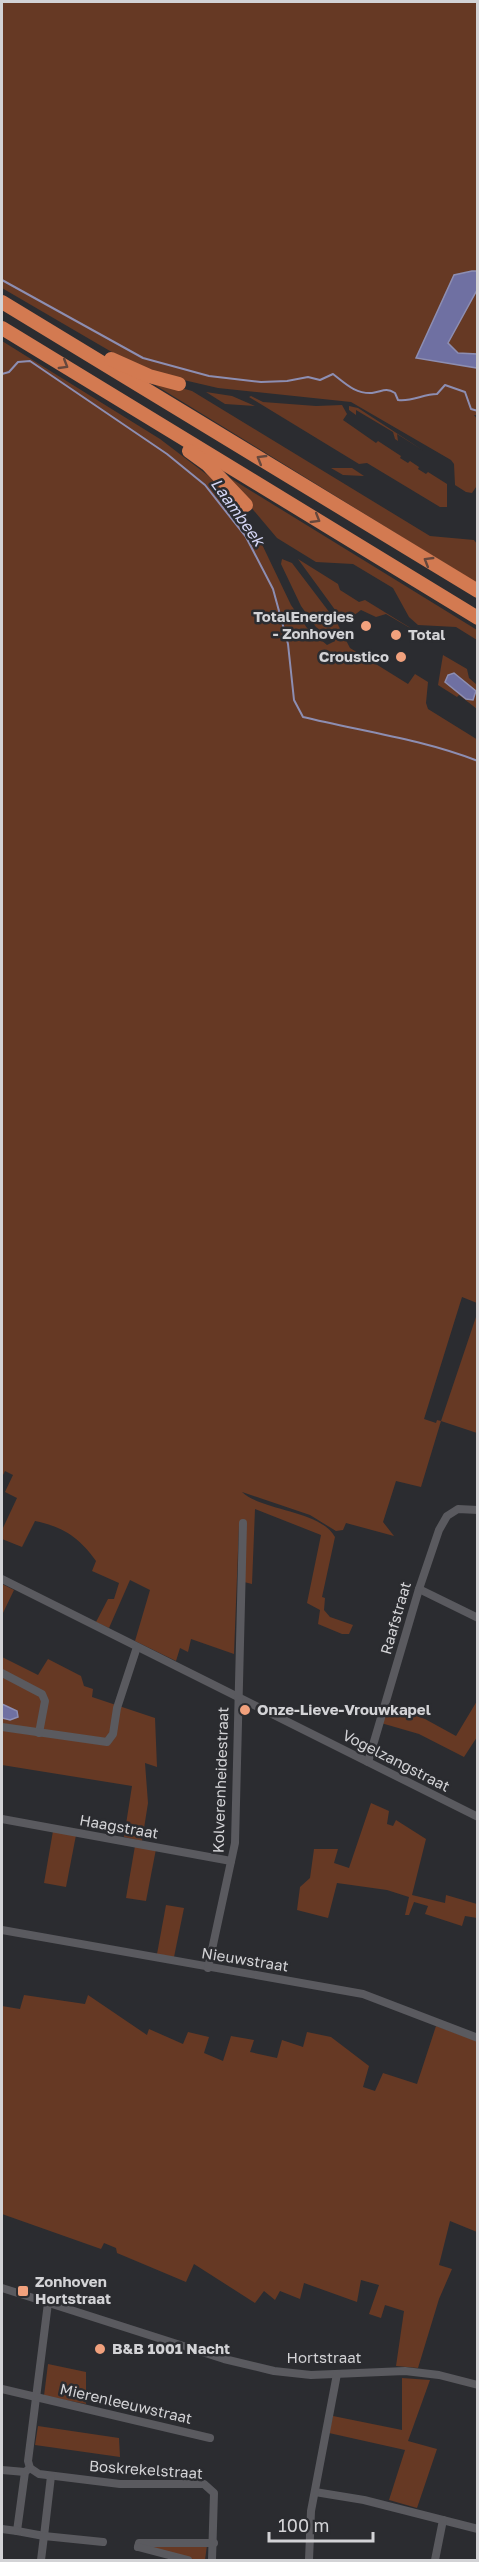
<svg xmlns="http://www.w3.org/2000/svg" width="479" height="2562" font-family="'Golos Text',sans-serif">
  <rect width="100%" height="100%" fill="#2b2c30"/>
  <g fill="#663924">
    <polygon points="2,2 477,2 478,415 474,415 477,419 478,484 472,493 466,492 455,485 454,464 451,460 351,402 218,388 162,375 122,358 2,288"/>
    <path d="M2,341L160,439L214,480L257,534L291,605L307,628L327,645L335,641L316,627L301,606L281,564L282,559L292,563L336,621L350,648L408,684L415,674L428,682L426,703L428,709L478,740L477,1303L462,1297L424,1419L436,1423L437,1420L441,1421L477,1314V1433L441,1421L421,1487L396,1481L383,1522L394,1536L346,1523L343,1530L336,1531L310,1515L242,1492C262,1511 320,1510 335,1537L322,1597L325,1598L324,1610L330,1617L353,1625L349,1634H342L318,1624L320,1610L307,1603L321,1535L255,1509L252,1584L244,1582L239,1525L234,1654L191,1639L188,1652L180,1648L176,1661L135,1641L150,1590L130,1580L109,1628L96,1622L108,1599H114L119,1583L92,1571L96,1561C79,1537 63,1527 35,1521L22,1547L2,1539V1530L17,1498L5,1492L13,1475L5,1471L2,1477Z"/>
    <polygon points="142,377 192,391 430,536 474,540 477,544 477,583"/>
    <polygon points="206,392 232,396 255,406 225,404"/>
    <polygon points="251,396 263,402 316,406 342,405 347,414 343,420 376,443 378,441 401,456 400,458 408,463 410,461 419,467 418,469 426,474 428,472 447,484 447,507 440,507 367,463 359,464 249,397"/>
    <polygon points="349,406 358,408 424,451 397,434 398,441 395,439 393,432 356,410 356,415 349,410"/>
    <polygon points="331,468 352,468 364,476 343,475"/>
    <polygon points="222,473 477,630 477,640 456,627 418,625 409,617 393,588 353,564 316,562 277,538"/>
    <polygon points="298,559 338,584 340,590 359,602 365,600 422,635 386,614 376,617 361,610 349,619 341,618"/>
    <polygon points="443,655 467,669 469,678 477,685 477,709 459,695 457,697 438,685"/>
    <polygon points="2,1584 14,1590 2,1615"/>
    <polygon points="2,1657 38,1675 48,1659 81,1676 84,1686 93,1689 92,1697 155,1718 157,1767 145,1763 148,1803 142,1841 124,1837 132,1786 2,1765"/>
    <polygon points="477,1701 477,1737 464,1757 419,1734 381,1723 388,1706 425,1719 456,1736"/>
    <polygon points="371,1803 389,1811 387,1824 393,1826 396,1820 426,1839 412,1895 445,1903 446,1895 477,1904 477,1918 465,1916 462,1926 425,1914 428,1906 414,1902 409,1915 405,1915 409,1897 387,1890 337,1883 328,1918 297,1910 300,1887 310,1878 314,1849 338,1849 334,1863 349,1868"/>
    <polygon points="53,1831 76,1835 66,1887 44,1883"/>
    <polygon points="135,1846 156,1849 146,1901 126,1898"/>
    <polygon points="166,1905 184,1908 174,1957 157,1954"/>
    <polygon points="24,1995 85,2004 88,1995 147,2035 149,2029 183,2044 188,2032 209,2037 204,2053 223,2061 231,2036 254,2040 250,2052 277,2058 282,2040 303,2047 307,2032 331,2037 369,2066 363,2087 375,2091 383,2073 417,2084 436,2026 477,2041 477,2232 450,2221 439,2265 452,2269 439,2299 418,2368 396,2366 404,2311 385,2305 381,2318 369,2314 379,2285 361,2280 357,2302 304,2283 300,2299 280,2291 275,2300 264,2291 255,2303 194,2264 186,2282 117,2253 116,2248 104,2243 101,2249 2,2214 2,2006 20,2009"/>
    <polygon points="48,2364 86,2372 86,2404 44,2396"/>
    <polygon points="402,2378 430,2380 408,2441 437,2449 417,2508 389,2500 405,2450 329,2433 333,2416 402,2430"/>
    <polygon points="38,2426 119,2438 120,2457 35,2445"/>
    <polygon points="148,2545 207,2545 205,2560 197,2560 146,2548"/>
  </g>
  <g fill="#6f70a2" stroke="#8d8eb2" stroke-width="1.5">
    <polygon points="472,271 477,271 477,290 448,343 458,353 477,354 477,368 416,358 454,275"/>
    <polygon points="454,673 476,691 473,700 466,699 445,682 448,675"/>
    <polygon points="2,1704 17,1711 18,1717 10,1720 2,1718"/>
  </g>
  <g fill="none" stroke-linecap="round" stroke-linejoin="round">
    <g stroke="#8d8eb2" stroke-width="2">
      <path d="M2,280L143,358L209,376L261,382L287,381L308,377L320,380L333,374C345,383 355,394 372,393C382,392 385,387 395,393L398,400C412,402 423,394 437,394L445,385L465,392L471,409L478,411"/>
      <path d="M2,374L9,372L18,362L30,361L167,454L205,485L246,537L273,589L288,644L294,700L303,717C361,731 421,739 478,761"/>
    </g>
    <g stroke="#5a5a5f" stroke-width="8">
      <polyline points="2,1579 478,1817"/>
      <polyline points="419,1589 478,1618"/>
      <polyline points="2,1673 42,1694 45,1701 39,1733"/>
      <polyline points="2,1727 107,1742 113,1734 117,1708 137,1647"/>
      <polyline points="368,1762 419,1589 439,1530 447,1516 458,1509 478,1510"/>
      <polyline points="2,1819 231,1861"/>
      <polyline points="2,1930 363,1994 478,2038"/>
      <polyline points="208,1968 235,1843 243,1523"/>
      <polyline points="2,2288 224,2359 274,2371 311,2375 405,2371 439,2375 478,2385"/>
      <polyline points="48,2303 28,2461 30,2468 39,2474 120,2484 204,2484 214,2493 212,2560"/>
      <polyline points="2,2389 210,2438"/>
      <polyline points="30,2468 25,2472 17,2531 44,2536 51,2476"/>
      <polyline points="2,2470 25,2472"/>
      <polyline points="315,2492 364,2500 478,2529"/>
      <polyline points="2,2529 17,2531"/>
      <polyline points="138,2547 139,2543 214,2543"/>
      <polyline points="138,2547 188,2560"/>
      <polyline points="41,2560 44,2536 103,2542"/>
      <polyline points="309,2560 311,2511 337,2374"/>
      <polyline points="435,2560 443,2520"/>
    </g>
    <g stroke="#d37a51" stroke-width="14">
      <polyline points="2,302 478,591"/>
      <polyline points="2,328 478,618"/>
      <polyline points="111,359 149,376 179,384"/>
      <polyline points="189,451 207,464 246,505"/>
    </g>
  </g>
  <defs><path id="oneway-chevron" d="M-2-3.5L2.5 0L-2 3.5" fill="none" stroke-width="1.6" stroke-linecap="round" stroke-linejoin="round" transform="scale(1.5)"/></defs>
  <g stroke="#66473c">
    <use href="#oneway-chevron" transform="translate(64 365) rotate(31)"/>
    <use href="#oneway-chevron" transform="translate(261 459) rotate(-149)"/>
    <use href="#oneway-chevron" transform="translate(316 519) rotate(31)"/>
    <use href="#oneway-chevron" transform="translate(428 561) rotate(-149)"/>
  </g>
  <g fill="#f1a17d" stroke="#2b2c30" stroke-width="2">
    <circle cx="366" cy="626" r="6"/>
    <circle cx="396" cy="635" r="6"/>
    <circle cx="401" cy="657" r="6"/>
    <circle cx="245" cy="1710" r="6"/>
    <rect x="17" y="2285" width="12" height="12" rx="3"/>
    <circle cx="100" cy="2349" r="6"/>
  </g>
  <g text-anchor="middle" stroke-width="5" stroke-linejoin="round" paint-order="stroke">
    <g font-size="15" font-weight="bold" fill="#d3d3d6" stroke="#2b2c30" text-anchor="start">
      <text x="354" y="622" text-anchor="end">TotalEnergies<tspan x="354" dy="17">- Zonhoven</tspan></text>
      <text x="408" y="640">Total</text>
      <text x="389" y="662" text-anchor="end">Croustico</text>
      <text x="257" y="1715">Onze-Lieve-Vrouwkapel</text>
      <text x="35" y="2287">Zonhoven<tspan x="35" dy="17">Hortstraat</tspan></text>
      <text x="112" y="2354">B&amp;B 1001 Nacht</text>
    </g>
    <g font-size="15" fill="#d3d3d6" stroke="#2b2c30">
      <text transform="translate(396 1618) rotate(-74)" y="5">Raafstraat</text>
      <text transform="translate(396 1761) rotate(27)" y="5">Vogelzangstraat</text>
      <text transform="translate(221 1780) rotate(-88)" y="5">Kolverenheidestraat</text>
      <text transform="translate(119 1827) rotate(10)" y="5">Haagstraat</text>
      <text transform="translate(245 1960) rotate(9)" y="5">Nieuwstraat</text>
      <text x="324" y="2363">Hortstraat</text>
      <text transform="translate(126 2404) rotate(13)" y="5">Mierenleeuwstraat</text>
      <text transform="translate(146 2470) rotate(4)" y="5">Boskrekelstraat</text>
    </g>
    <g font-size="16" font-style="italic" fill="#d4d6f5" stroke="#2b2c30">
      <text transform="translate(238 512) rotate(54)" y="6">Laambeek</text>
    </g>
  </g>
  <rect width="479" height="2562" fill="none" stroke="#d3d3d6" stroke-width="6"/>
  <path d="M269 2532v9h104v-9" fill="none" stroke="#d3d3d6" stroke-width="3"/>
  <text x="278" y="2532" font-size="18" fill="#d3d3d6" stroke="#2b2c30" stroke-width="4.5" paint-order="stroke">100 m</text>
</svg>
